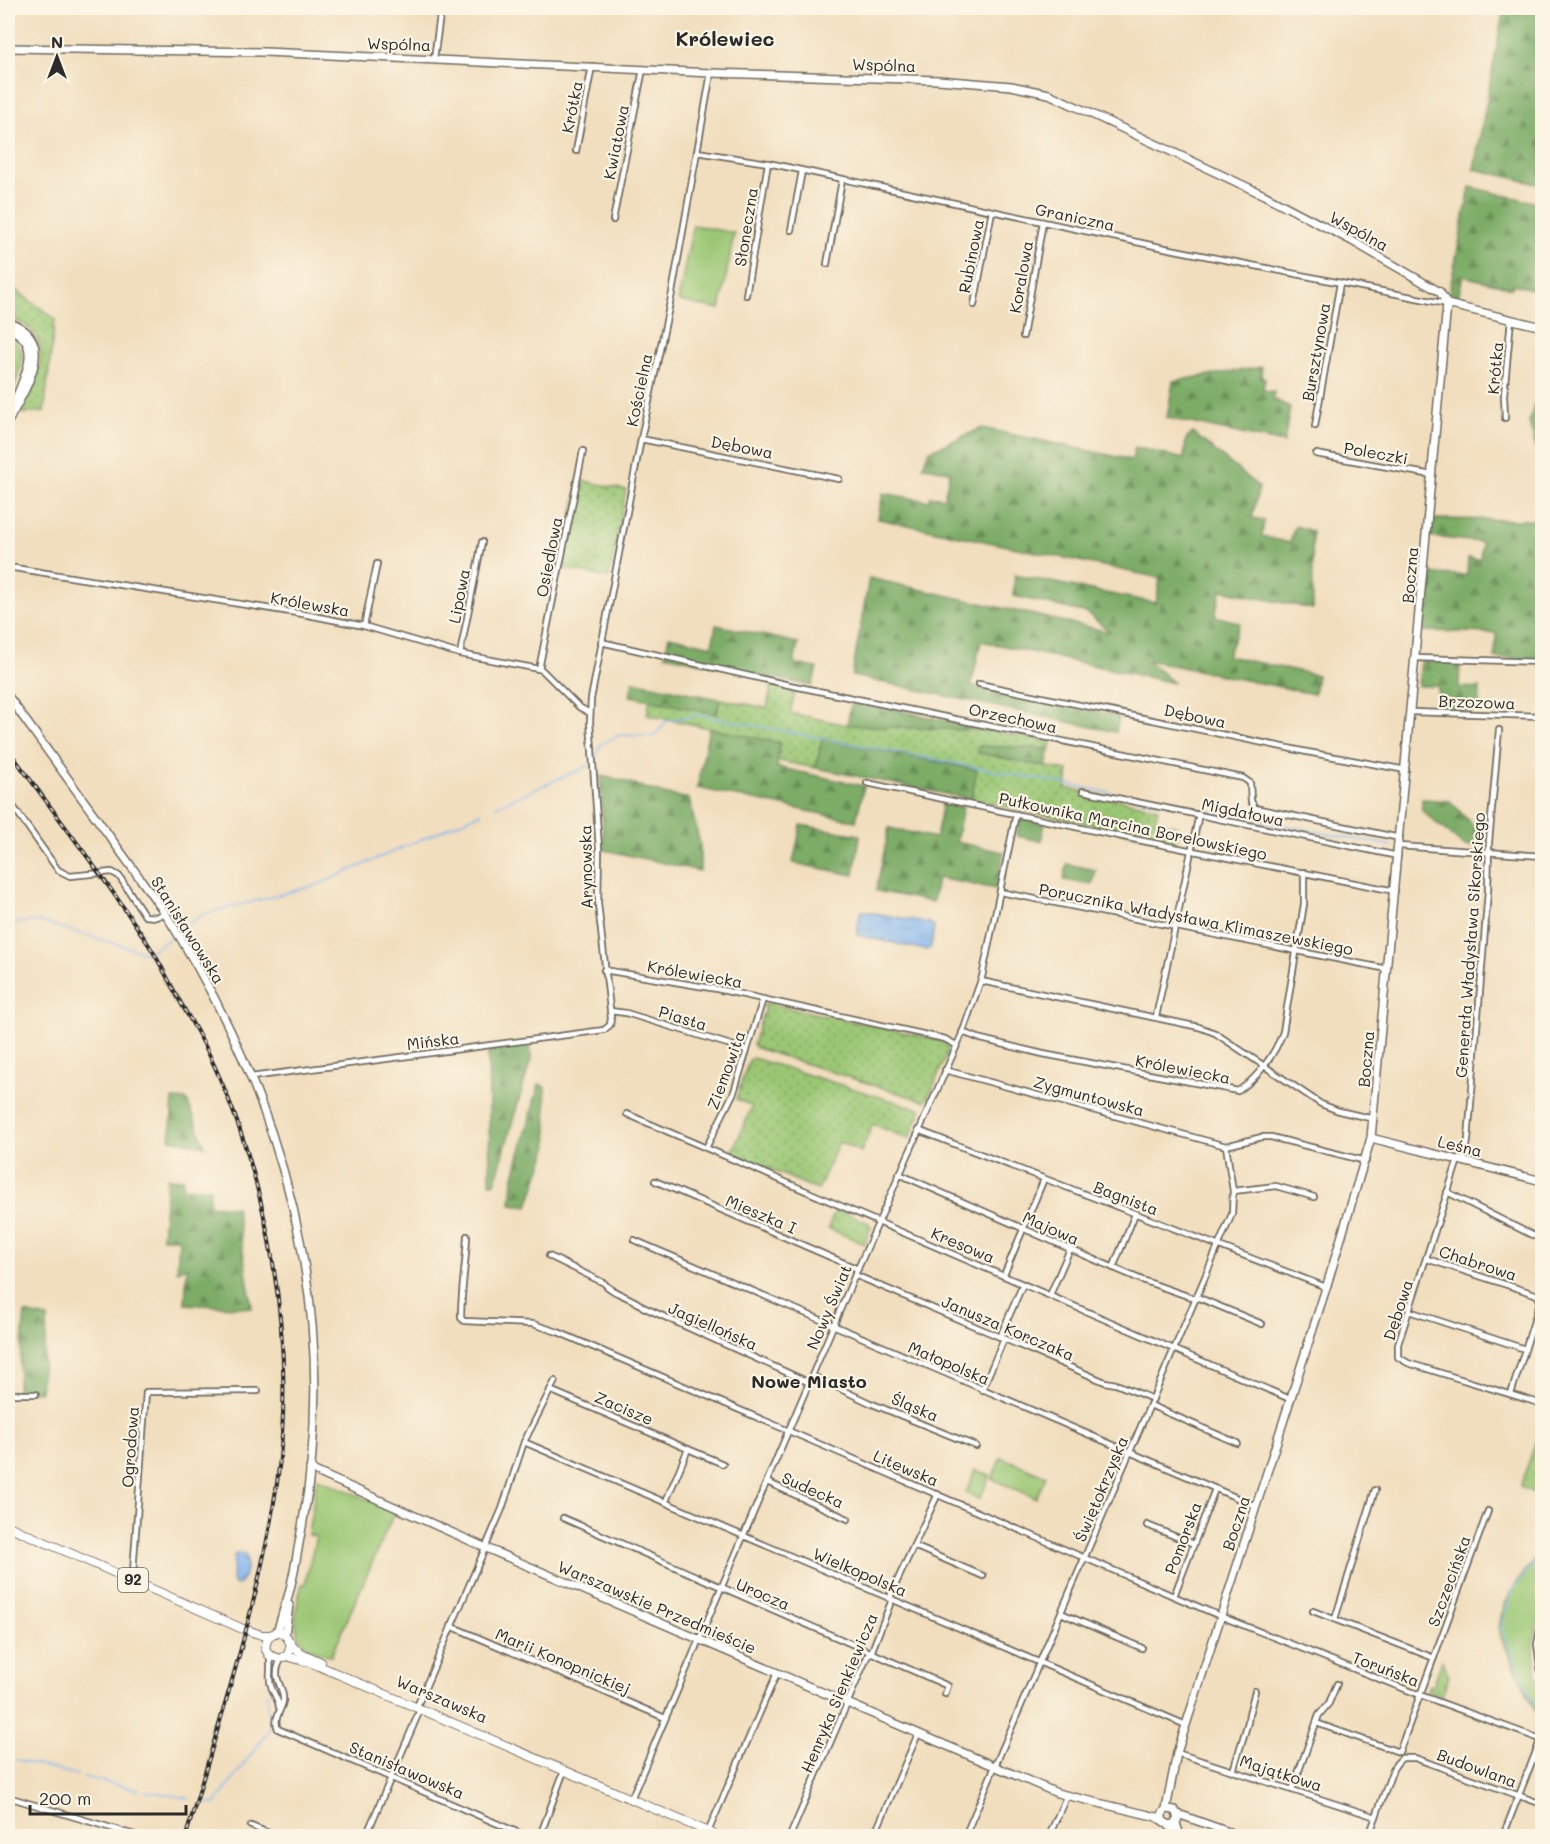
<svg xmlns="http://www.w3.org/2000/svg" width="1550" height="1844" font-family="Mali,sans-serif">
  <defs>
    <pattern id="grass-dots" width="8" height="8" patternUnits="userSpaceOnUse" patternTransform="scale(1.5)"><rect width="8" height="8" fill="#9bc775"/><path d="M2 2h.1M6 6h.1" fill="none" stroke="#7fa260" stroke-width="1.8" stroke-linecap="round"/></pattern>
    <pattern id="forest-firs" width="22" height="20" patternUnits="userSpaceOnUse" patternTransform="scale(1.5)"><rect width="22" height="20" fill="#7cac66"/><path d="M5 1l3.5 6h-7zM16 11l3.5 6h-7z" fill="#668c54"/></pattern>
    <pattern id="water-ripples" width="26" height="14" patternUnits="userSpaceOnUse" patternTransform="scale(1.5)"><rect width="26" height="14" fill="#83b6f0"/><path d="M2 4q2-2 4 0t4 0M15 11q2-2 4 0t4 0" fill="none" stroke="#6b94c3"/></pattern>
  </defs>
  <rect width="100%" height="100%" fill="#fcf5e5"/>
  <filter id="ink" filterUnits="userSpaceOnUse"><feTurbulence type="fractalNoise" baseFrequency=".0167" numOctaves="2"/><feDisplacementMap in="SourceGraphic" scale="12" xChannelSelector="R" yChannelSelector="G"/><feConvolveMatrix kernelMatrix="1 2 1 2 8 2 1 2 1" color-interpolation-filters="sRGB"/></filter>
  <filter id="wash" filterUnits="userSpaceOnUse"><feTurbulence type="fractalNoise" baseFrequency=".008" numOctaves="4" result="noise"/><feDisplacementMap in="SourceGraphic" scale="24" xChannelSelector="R" yChannelSelector="G"/><feGaussianBlur stdDeviation="1.35" result="paint"/><feColorMatrix in="noise" values="0 0 0 0 0 0 0 0 0 0 0 0 0 0 0 0 0 1.4 0 .05"/><feComposite in="paint" operator="in"/></filter>
  <g filter="url(#wash)">
    <rect width="100%" height="100%" fill="#f1debe"/>
    <g fill="url(#grass-dots)" stroke="#637950" stroke-width="1.5">
      <path d="M8,284L55,319L44,412H31L24,414L20,411C41,380 57,330 8,318Z"/>
      <path d="M8,335C19,341 23,350 22,363L8,407Z"/>
      <polygon points="579,480 626,490 609,578 562,568"/>
      <polygon points="772,683 796,689 790,713 847,725 992,731 1051,742 1050,749 980,746 978,752 1068,771 1066,788 1158,808 1155,821 1179,826 1176,843 971,799 976,770 822,738 816,768 778,761 780,743 647,715 650,700 717,714 720,699 767,708"/>
      <polygon points="767,1003 939,1040 947,1045 948,1052 928,1098 924,1101 756,1048 753,1044 765,1008 763,1006"/>
      <polygon points="753,1058 920,1109 921,1111 909,1139 873,1124 861,1152 839,1142 818,1190 732,1153 752,1106 736,1099 749,1060"/>
      <polygon points="836,1209 869,1223 871,1228 864,1244 828,1228"/>
      <polygon points="1542,1424 1542,1496 1520,1487"/>
      <polygon points="1442,1660 1449,1676 1442,1696 1427,1690 1429,1685 1433,1686"/>
    </g>
    <g fill="url(#forest-firs)" stroke="#546c48" stroke-width="1.5">
      <polygon points="1504,8 1542,8 1542,185 1474,169"/>
      <polygon points="1470,187 1542,204 1542,292 1513,284 1512,288 1463,276 1458,297 1449,293"/>
      <polygon points="1262,367 1261,377 1265,378 1263,390 1274,392 1273,399 1290,407 1284,443 1167,418 1173,381"/>
      <polygon points="1541,388 1542,389 1542,471 1529,421"/>
      <polygon points="982,428 1132,460 1135,447 1184,459 1186,439 1193,433 1259,487 1252,518 1264,520 1262,536 1290,543 1295,526 1312,531 1313,609 1221,590 1215,616 1240,623 1227,656 1317,675 1314,694 1147,660 1174,683 981,641 971,686 1119,716 1116,732 852,676 869,578 1110,632 1087,613 1013,596 1015,575 1156,603 1160,578 878,519 883,493 929,501 930,496 944,498 950,472 923,466 929,451"/>
      <polygon points="1433,519 1542,520 1542,660 1495,658 1496,633 1423,631 1428,574 1467,575 1468,558 1480,559 1482,542 1431,537"/>
      <polygon points="716,625 798,643 794,664 817,668 812,686 665,655 669,636 712,646"/>
      <polygon points="1421,661 1460,663 1459,687 1480,688 1479,711 1437,711 1438,686 1418,686"/>
      <polygon points="633,681 720,699 717,714 630,696"/>
      <polygon points="852,700 992,731 847,725"/>
      <polygon points="709,728 780,743 777,767 864,786 856,821 697,788"/>
      <polygon points="822,738 977,770 971,799 816,768"/>
      <polygon points="979,746 1050,749 1046,767 978,753"/>
      <polygon points="600,776 621,780 664,794 689,799 700,844 700,871 604,850"/>
      <polygon points="1422,799 1450,801 1485,838 1485,845 1482,847 1464,846 1422,811"/>
      <polygon points="943,802 963,807 956,842 1004,852 996,889 937,878 933,902 876,891 889,828 936,838"/>
      <polygon points="1024,819 1045,823 1041,841 1017,836 1019,822"/>
      <polygon points="801,825 860,835 854,875 793,863"/>
      <polygon points="1067,864 1096,870 1092,885 1064,880"/>
      <polygon points="530,1043 531,1059 495,1183 490,1183 488,1048"/>
      <polygon points="539,1084 545,1087 548,1148 528,1206 511,1204 513,1180"/>
      <polygon points="173,1099 187,1100 205,1146 170,1139"/>
      <polygon points="167,1178 183,1179 183,1187 210,1188 209,1205 236,1207 252,1308 185,1304 187,1267 177,1271 179,1238 162,1238"/>
      <polygon points="25,1313 48,1318 40,1392 17,1392"/>
    </g>
    <g fill="#9bc775" stroke="#637950" stroke-width="1.5">
      <polygon points="693,225 734,233 720,309 678,301"/>
      <polygon points="1001,1457 1046,1476 1036,1498 992,1479"/>
      <polygon points="975,1470 990,1476 980,1499 966,1493"/>
      <path d="M317,1478L395,1511L331,1656C323,1653 310,1650 304,1644C290,1629 297,1602 302,1584H305L316,1536L308,1535Z"/>
      <path d="M1542,1554V1612L1533,1642L1537,1680L1542,1691V1725L1499,1633C1499,1604 1519,1578 1537,1557Z"/>
    </g>
    <g fill="url(#water-ripples)" stroke="#57708e" stroke-width="1.5">
      <polygon points="863,911 929,923 934,926 931,947 926,950 857,935 860,913"/>
      <path d="M238,1553L245,1554C248,1563 246,1579 238,1585L234,1584L232,1580L234,1556Z"/>
    </g>
    <g fill="none" stroke-linecap="round" stroke-linejoin="round">
      <g stroke="#83b6f0" stroke-width="1.5">
        <polyline points="594,762 601,744 619,735 655,736 666,721 699,715 1392,846"/>
        <polyline points="496,806 591,765"/>
        <polyline points="8,924 38,921 147,953 174,936"/>
        <polyline points="180,931 201,915 317,885 481,813"/>
        <polyline points="1542,1555 1538,1557 1514,1588 1501,1625 1506,1641 1542,1720"/>
        <polyline points="8,1758 9,1758"/>
        <polyline points="17,1760 77,1775"/>
        <polyline points="84,1777 139,1790"/>
        <polyline points="145,1791 189,1798"/>
        <polyline points="205,1802 215,1804 269,1730 267,1695 269,1693"/>
      </g>
    </g>
  </g>
  <g filter="url(#ink)">
    <g fill="none" stroke-linecap="round" stroke-linejoin="round">
      <g stroke="#706a5e" stroke-width="8">
        <g id="street">
          <polyline points="434,59 441,8"/>
          <polyline points="576,151 592,66"/>
          <polyline points="697,152 768,163 1160,247 1447,304"/>
          <polyline points="613,220 643,69"/>
          <polyline points="791,230 802,171"/>
          <polyline points="827,264 842,180"/>
          <polyline points="746,295 768,163"/>
          <polyline points="974,305 992,211"/>
          <polyline points="1023,336 1043,222"/>
          <polyline points="1505,418 1504,395 1511,319"/>
          <polyline points="1315,426 1340,283"/>
          <polyline points="641,439 839,479"/>
          <polyline points="1316,454 1432,475"/>
          <polyline points="8,567 303,614 364,626 460,654 539,669 542,670 579,707 590,713"/>
          <polyline points="364,626 377,564"/>
          <polyline points="601,642 789,685 1243,778 1250,783 1251,801 1255,808 1400,838"/>
          <polyline points="460,654 482,542"/>
          <polyline points="1416,658 1542,662"/>
          <polyline points="539,669 583,451"/>
          <polyline points="979,684 1307,752 1406,770"/>
          <polyline points="1411,712 1542,716"/>
          <polyline points="867,783 1133,839 1395,891"/>
          <polyline points="1083,791 1398,856"/>
          <polyline points="8,799 58,870 70,876 112,872 119,876 145,916 156,917 165,913"/>
          <polyline points="1399,846 1542,856"/>
          <polyline points="1000,892 1387,969"/>
          <polyline points="604,970 717,989 945,1039 956,1045"/>
          <polyline points="981,981 1199,1027 1215,1033 1321,1104 1339,1111 1374,1119"/>
          <polyline points="610,1011 626,1013 747,1050"/>
          <polyline points="1156,1017 1199,814"/>
          <polyline points="1542,1020 1542,1030"/>
          <path d="M962,1032L981,1039L1043,1054L1238,1091C1258,1078 1275,1054 1283,1032L1304,904V872"/>
          <polyline points="945,1070 1226,1146"/>
          <polyline points="251,1077 604,1030 610,1025 611,1018 598,904 599,848 590,722 591,699 641,439 672,293 711,73"/>
          <polyline points="627,1114 1290,1399"/>
          <polyline points="918,1130 1326,1287"/>
          <polyline points="1226,1146 1262,1137 1271,1137 1366,1161"/>
          <polyline points="706,1148 734,1092 763,999"/>
          <polyline points="1458,1160 1398,1344 1398,1357 1408,1363 1542,1404"/>
          <polyline points="1464,1161 1468,1140 1488,891 1489,842 1499,730"/>
          <polyline points="899,1174 1070,1249 1142,1280 1196,1299"/>
          <polyline points="655,1181 858,1269"/>
          <polyline points="1233,1191 1276,1186 1314,1197"/>
          <polyline points="1447,1192 1542,1240"/>
          <path d="M467,1236C466,1264 461,1290 461,1318L464,1321L533,1324L558,1332L1220,1616L1420,1695L1540,1739"/>
          <polyline points="634,1240 1256,1506"/>
          <path d="M549,1256L604,1283C613,1295 632,1296 643,1307L810,1383"/>
          <polyline points="1427,1259 1535,1294 1539,1297 1540,1302 1511,1394"/>
          <polyline points="1113,1268 1135,1214"/>
          <polyline points="855,1275 1105,1382 1116,1384 1153,1399"/>
          <polyline points="1004,1275 1044,1179"/>
          <polyline points="1050,1295 1070,1249"/>
          <polyline points="1197,1297 1262,1324"/>
          <polyline points="1409,1311 1525,1349"/>
          <polyline points="1000,1337 1023,1284"/>
          <polyline points="813,1376 870,1403 976,1446"/>
          <polyline points="550,1390 688,1449 666,1501"/>
          <polyline points="982,1390 1004,1339"/>
          <polyline points="8,1394 36,1394"/>
          <polyline points="1150,1405 1237,1443"/>
          <polyline points="524,1442 1186,1725"/>
          <polyline points="688,1449 723,1464"/>
          <polyline points="767,1482 848,1519"/>
          <polyline points="563,1518 948,1686 945,1694"/>
          <polyline points="1147,1525 1194,1544"/>
          <polyline points="914,1546 983,1576"/>
          <polyline points="131,1579 133,1572 146,1392 258,1391"/>
          <polyline points="1174,1596 1215,1489"/>
          <polyline points="1313,1611 1434,1658"/>
          <polyline points="1061,1613 1142,1648"/>
          <polyline points="1335,1619 1375,1490"/>
          <polyline points="1542,1621 1537,1644 1542,1679"/>
          <polyline points="451,1626 665,1718"/>
          <path d="M269,1655C272,1664 269,1671 270,1680C270,1690 278,1697 279,1707"/>
          <path d="M282,1658C269,1679 285,1685 283,1701C281,1711 273,1719 278,1729L526,1836"/>
          <polyline points="418,1704 502,1509 524,1442 555,1381"/>
          <polyline points="1316,1723 1399,1752"/>
          <polyline points="1399,1752 1488,1511"/>
          <polyline points="1177,1753 1376,1817"/>
          <polyline points="1402,1758 1415,1758 1542,1804"/>
          <polyline points="1233,1771 1248,1722 1249,1714 1255,1691"/>
          <polyline points="1292,1790 1319,1715 1329,1703 1337,1684"/>
          <polyline points="8,1797 138,1836"/>
          <polyline points="631,1799 855,1275 962,1034 982,977 1016,814"/>
          <polyline points="251,1826 276,1836"/>
          <polyline points="708,1832 777,1673"/>
          <polyline points="366,1836 420,1710"/>
          <polyline points="540,1836 564,1771"/>
          <polyline points="790,1836 868,1655 871,1653 891,1602 891,1594 938,1494"/>
          <polyline points="874,1836 918,1734"/>
          <polyline points="965,1836 1232,1214 1233,1191 1226,1146"/>
          <polyline points="1049,1836 1066,1797"/>
          <polyline points="1369,1836 1393,1769 1397,1763 1402,1758"/>
          <polyline points="1503,1836 1542,1736"/>
        </g>
      </g>
      <g stroke="#706a5e" stroke-width="10">
        <g id="secondary">
          <polyline points="8,48 265,52 711,73 938,80 1011,86 1049,94 1264,195 1352,241 1440,292 1447,304 1371,1138 1327,1285 1177,1753 1166,1809"/>
          <polyline points="1447,304 1542,327"/>
          <path d="M8,322C61,339 23,392 8,422"/>
          <path d="M8,329C46,341 23,379 14,403"/>
          <path d="M8,696L165,913C282,1096 343,1309 302,1527C297,1552 294,1579 286,1603C282,1613 281,1623 276,1633"/>
          <polyline points="1371,1138 1542,1181"/>
          <polyline points="310,1469 493,1551 1057,1793 1157,1817 1169,1825 1174,1836"/>
          <polyline points="285,1634 289,1605"/>
          <polyline points="1178,1814 1240,1836"/>
          <polyline points="1162,1819 1162,1814 1166,1809 1175,1810 1178,1819 1174,1824 1169,1825"/>
          <polyline points="1176,1823 1180,1836"/>
        </g>
      </g>
      <g stroke="#706a5e" stroke-width="10">
        <g id="primary">
          <polyline points="8,1526 243,1629 262,1635 271,1635"/>
          <path d="M291,1644L288,1655L280,1659L269,1655L265,1648L268,1637C285,1624 286,1639 294,1648C301,1654 313,1658 321,1662"/>
          <polyline points="286,1656 312,1663 718,1836"/>
        </g>
      </g>
      <use href="#street" stroke="#fff" stroke-width="4.5"/>
      <use href="#secondary" stroke="#fff" stroke-width="7"/>
      <use href="#primary" stroke="#fff" stroke-width="8"/>
      <g stroke="#2b2b2b" stroke-width="4">
        <path id="rail" d="M8,749C56,816 108,881 152,950C161,965 169,981 177,996C187,1014 197,1031 206,1048C269,1177 297,1341 277,1483C260,1601 219,1722 186,1836"/>
      </g>
      <use href="#rail" stroke="#fcf5e5" stroke-width="1.5" stroke-dasharray="4.5" stroke-linecap="butt"/>
    </g>
  </g>
  <g text-anchor="middle" stroke-width="4.5" stroke-linejoin="round" paint-order="stroke">
    <rect fill="#fcf5e5" stroke="#6a6863" stroke-width="1.5" x="118" y="1568" width="30" height="24" rx="4.5"/>
    <g font-size="15" font-weight="bold" fill="#2b2b2b">
      <text x="133" y="1585">92</text>
    </g>
    <g font-size="16" fill="#2b2b2b" stroke="#fcf5e5">
      <text transform="translate(399 44) rotate(2)" y="6">Wspólna</text>
      <text transform="translate(884 65) rotate(2)" y="6">Wspólna</text>
      <text transform="translate(572 107) rotate(-79)" y="6">Krótka</text>
      <text transform="translate(616 142) rotate(-79)" y="6">Kwiatowa</text>
      <text transform="translate(1075 217) rotate(12)" y="6">Graniczna</text>
      <text transform="translate(746 227) rotate(-81)" y="6">Słoneczna</text>
      <text transform="translate(1359 231) rotate(29)" y="6">Wspólna</text>
      <text transform="translate(971 256) rotate(-79)" y="6">Rubinowa</text>
      <text transform="translate(1021 277) rotate(-80)" y="6">Koralowa</text>
      <text transform="translate(1316 352) rotate(-80)" y="6">Bursztynowa</text>
      <text transform="translate(1495 368) rotate(-85)" y="6">Krótka</text>
      <text transform="translate(639 390) rotate(-78)" y="6">Kościelna</text>
      <text transform="translate(742 447) rotate(11)" y="6">Dębowa</text>
      <text transform="translate(1376 453) rotate(10)" y="6">Poleczki</text>
      <text transform="translate(549 557) rotate(-79)" y="6">Osiedlowa</text>
      <text transform="translate(1410 575) rotate(-85)" y="6">Boczna</text>
      <text transform="translate(459 596) rotate(-79)" y="6">Lipowa</text>
      <text transform="translate(310 604) rotate(10)" y="6">Królewska</text>
      <text transform="translate(1477 702) rotate(2)" y="6">Brzozowa</text>
      <text transform="translate(1195 716) rotate(12)" y="6">Dębowa</text>
      <text transform="translate(1013 718) rotate(12)" y="6">Orzechowa</text>
      <text transform="translate(1243 812) rotate(12)" y="6">Migdałowa</text>
      <text transform="translate(1133 826) rotate(12)" y="6">Pułkownika Marcina Borelowskiego</text>
      <text transform="translate(586 867) rotate(-91)" y="6">Arynowska</text>
      <text transform="translate(1196 919) rotate(11)" y="6">Porucznika Władysława Klimaszewskiego</text>
      <text transform="translate(188 930) rotate(58)" y="6">Stanisławowska</text>
      <text transform="translate(1470 945) rotate(-86)" y="6">Generała Władysława Sikorskiego</text>
      <text transform="translate(695 974) rotate(10)" y="6">Królewiecka</text>
      <text transform="translate(683 1018) rotate(17)" y="6">Piasta</text>
      <text transform="translate(433 1041) rotate(-7)" y="6">Mińska</text>
      <text transform="translate(1366 1059) rotate(-85)" y="6">Boczna</text>
      <text transform="translate(1183 1069) rotate(11)" y="6">Królewiecka</text>
      <text transform="translate(726 1070) rotate(-70)" y="6">Ziemowita</text>
      <text transform="translate(1089 1096) rotate(15)" y="6">Zygmuntowska</text>
      <text transform="translate(1460 1146) rotate(14)" y="6">Leśna</text>
      <text transform="translate(1126 1198) rotate(21)" y="6">Bagnista</text>
      <text transform="translate(761 1214) rotate(23)" y="6">Mieszka I</text>
      <text transform="translate(1051 1228) rotate(24)" y="6">Majowa</text>
      <text transform="translate(963 1245) rotate(23)" y="6">Kresowa</text>
      <text transform="translate(1478 1263) rotate(18)" y="6">Chabrowa</text>
      <text transform="translate(829 1307) rotate(-67)" y="6">Nowy Świat</text>
      <text transform="translate(1398 1310) rotate(-72)" y="6">Dębowa</text>
      <text transform="translate(713 1326) rotate(24)" y="6">Jagiellońska</text>
      <text transform="translate(1008 1328) rotate(23)" y="6">Janusza Korczaka</text>
      <text transform="translate(949 1363) rotate(23)" y="6">Małopolska</text>
      <text transform="translate(915 1407) rotate(23)" y="6">Śląska</text>
      <text transform="translate(624 1408) rotate(23)" y="6">Zacisze</text>
      <text transform="translate(130 1447) rotate(-86)" y="6">Ogrodowa</text>
      <text transform="translate(906 1468) rotate(23)" y="6">Litewska</text>
      <text transform="translate(1101 1489) rotate(-67)" y="6">Świętokrzyska</text>
      <text transform="translate(813 1490) rotate(24)" y="6">Sudecka</text>
      <text transform="translate(1236 1523) rotate(-72)" y="6">Boczna</text>
      <text transform="translate(1183 1538) rotate(-69)" y="6">Pomorska</text>
      <text transform="translate(860 1572) rotate(23)" y="6">Wielkopolska</text>
      <text transform="translate(1449 1581) rotate(-70)" y="6">Szczecińska</text>
      <text transform="translate(763 1594) rotate(23)" y="6">Urocza</text>
      <text transform="translate(657 1607) rotate(23)" y="6">Warszawskie Przedmieście</text>
      <text transform="translate(563 1661) rotate(23)" y="6">Marii Konopnickiej</text>
      <text transform="translate(1386 1669) rotate(21)" y="6">Toruńska</text>
      <text transform="translate(839 1693) rotate(-67)" y="6">Henryka Sienkiewicza</text>
      <text transform="translate(442 1699) rotate(23)" y="6">Warszawska</text>
      <text transform="translate(1477 1768) rotate(20)" y="6">Budowlana</text>
      <text transform="translate(407 1770) rotate(23)" y="6">Stanisławowska</text>
      <text transform="translate(1281 1773) rotate(18)" y="6">Majątkowa</text>
    </g>
    <g font-size="18" font-weight="bold" fill="#2b2b2b" stroke="#fcf5e5">
      <text x="809" y="1388">Nowe Miasto</text>
    </g>
    <g font-size="20" font-weight="bold" fill="#2b2b2b" stroke="#fcf5e5">
      <text x="725" y="46">Królewiec</text>
    </g>
  </g>
  <rect width="1550" height="1844" fill="none" stroke="#fcf5e5" stroke-width="30"/>
  <g transform="translate(57 57)" stroke="#fcf5e5" stroke-width="4.5" paint-order="stroke">
  <path d="M0-4.5L10 22L0 15L-10 22Z" fill="#2b2b2b"/>
  <text y="-9" font-size="16" font-weight="bold" text-anchor="middle" fill="#2b2b2b">N</text>
  </g>
  <path d="M30 1805v9h156v-9" fill="none" stroke="#2b2b2b" stroke-width="3"/>
  <text x="39" y="1805" font-size="18" fill="#2b2b2b" stroke="#fcf5e5" stroke-width="4.5" paint-order="stroke">200 m</text>
</svg>
